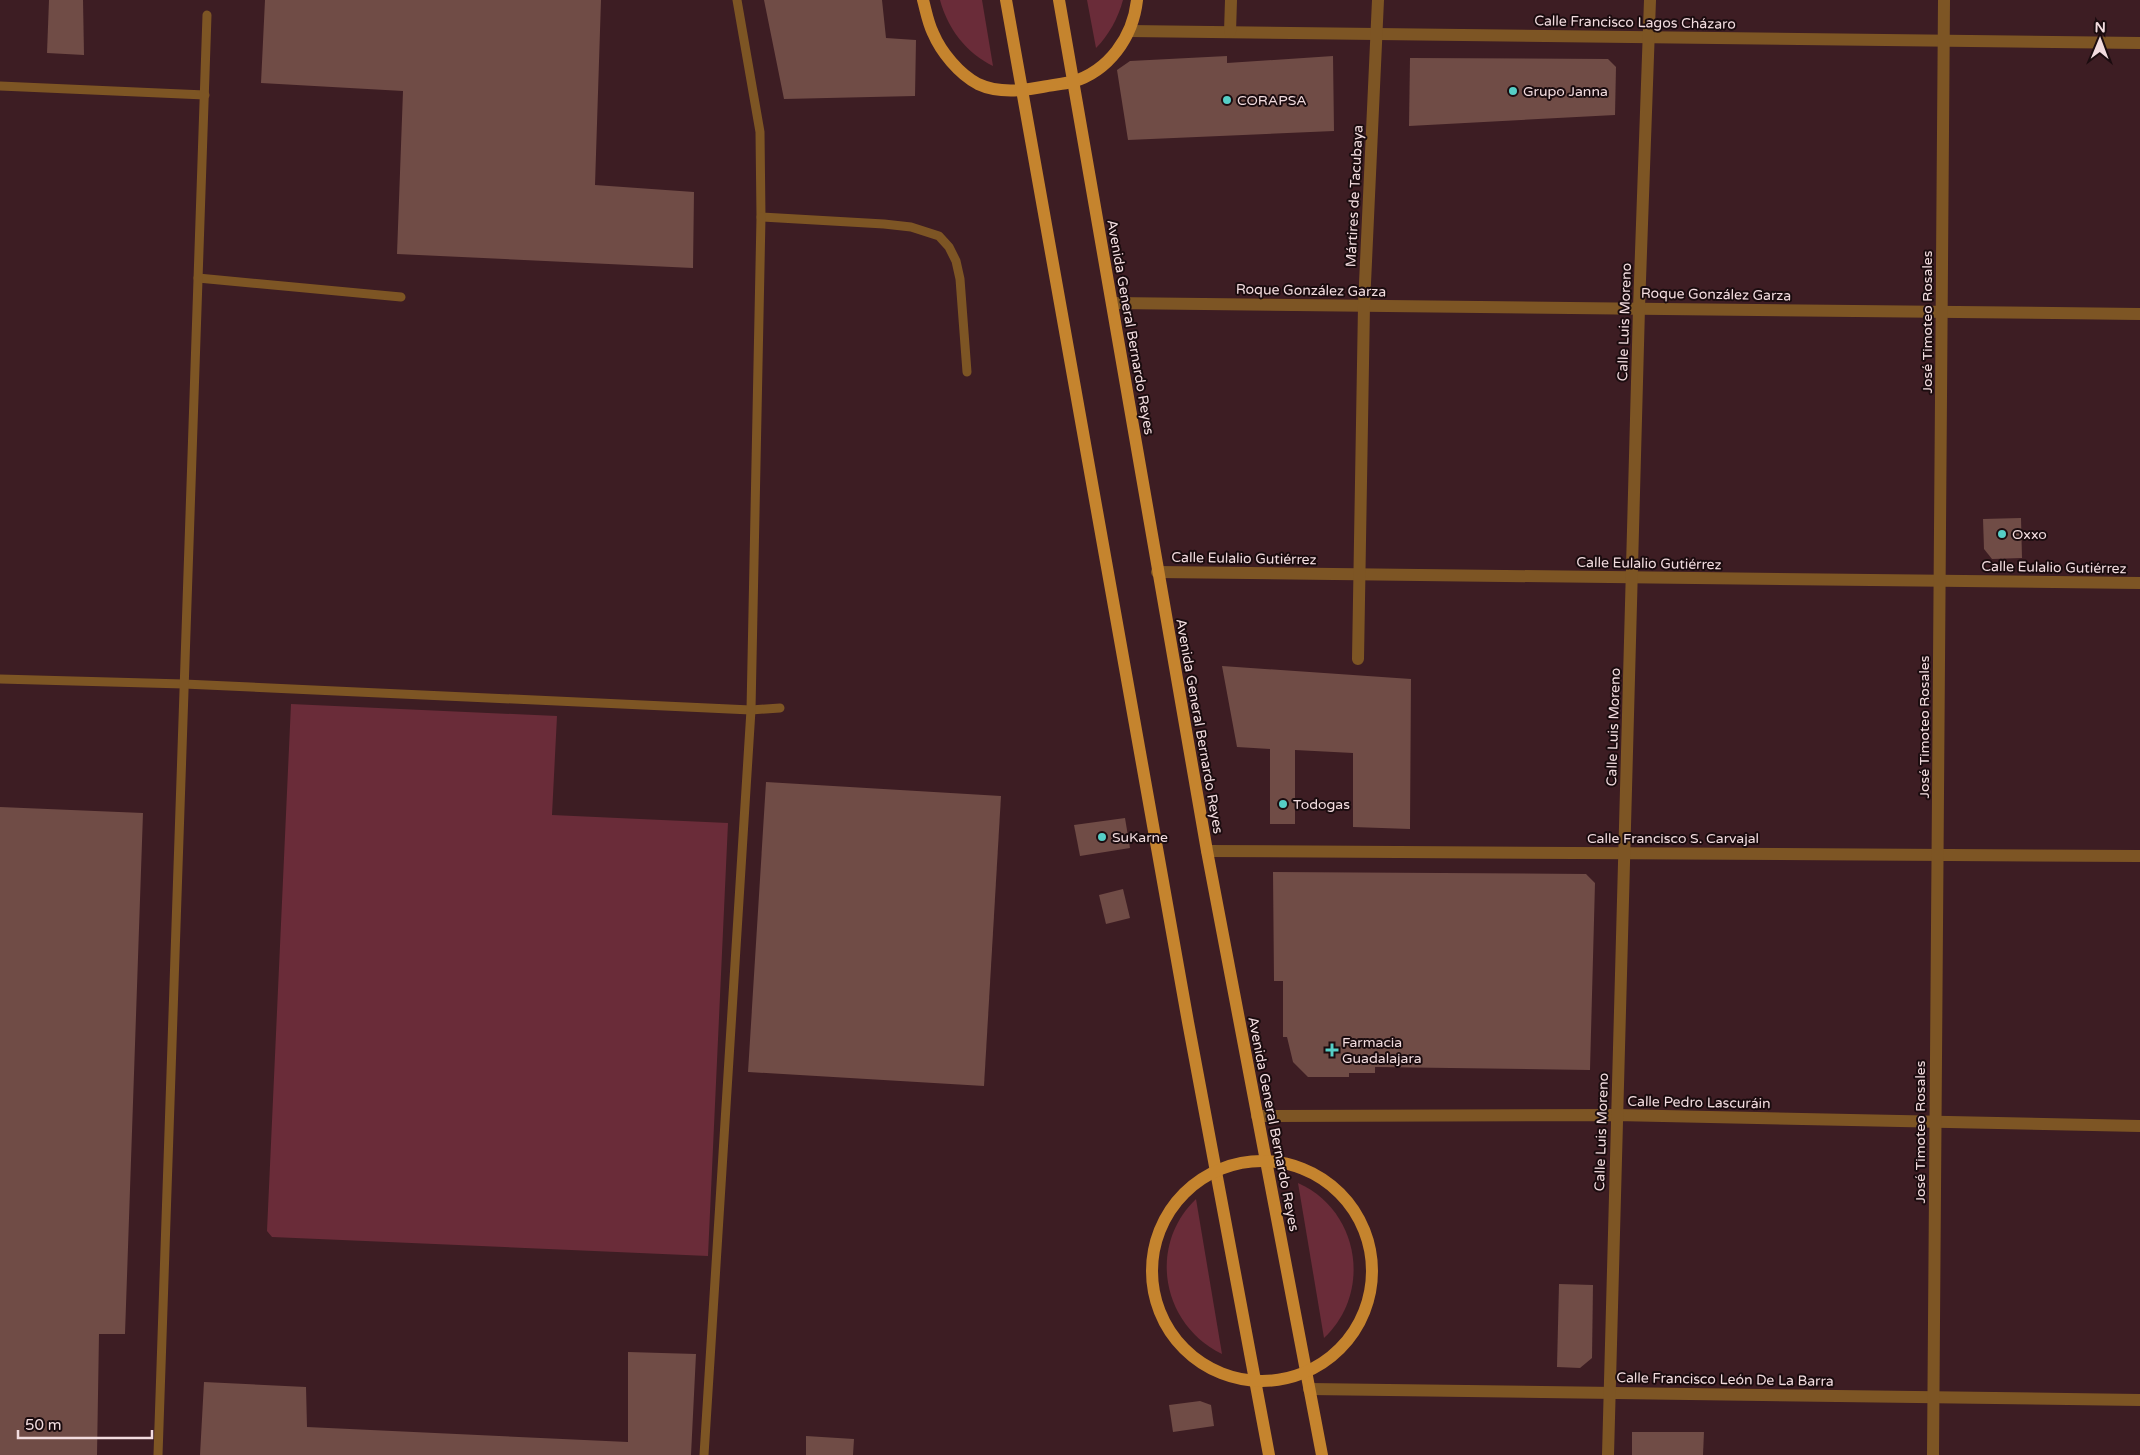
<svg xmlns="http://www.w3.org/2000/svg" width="2140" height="1455" font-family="'Varela Round',sans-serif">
  <rect width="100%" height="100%" fill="#3d1d23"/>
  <g fill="#6a2c39">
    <path d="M940,0H982L993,66C966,53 948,29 940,0Z"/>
    <path d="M1087,0H1123C1118,18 1109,35 1096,48Z"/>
    <polygon points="291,704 557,716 552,815 728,823 708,1256 272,1237 267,1231"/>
    <path d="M1298,1183C1359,1210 1373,1292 1324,1338Z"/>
    <path d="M1196,1199L1222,1354C1162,1325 1147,1246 1196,1199Z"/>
  </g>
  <g fill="#704c46">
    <polygon points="49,0 83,0 84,55 47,53"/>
    <polygon points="265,0 601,0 595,185 694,192 693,268 397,254 403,91 261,83"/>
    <polygon points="764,0 882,0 886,38 916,40 915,96 784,99"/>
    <polygon points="1227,56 1227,63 1333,56 1334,131 1128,140 1117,70 1130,61"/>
    <polygon points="1410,58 1608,59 1616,67 1615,115 1409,126"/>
    <polygon points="2021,518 2022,558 1992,559 1984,549 1983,519"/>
    <polygon points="1222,666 1411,679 1410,829 1353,827 1353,753 1295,750 1295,824 1270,824 1270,749 1237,747"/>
    <polygon points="766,782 1001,796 984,1086 748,1072"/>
    <polygon points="0,807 143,813 125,1334 99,1334 97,1455 0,1455"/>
    <polygon points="1125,818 1130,848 1080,856 1074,825"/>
    <polygon points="1273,872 1586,874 1595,883 1590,1070 1375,1067 1375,1073 1349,1073 1349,1077 1308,1077 1293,1062 1287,1037 1283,1037 1283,981 1274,981"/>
    <polygon points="1123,889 1130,918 1106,924 1099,895"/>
    <polygon points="1559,1284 1593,1285 1592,1358 1580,1368 1557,1367"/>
    <polygon points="628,1352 696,1354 691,1455 200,1455 204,1382 306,1387 307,1427 628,1442"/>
    <polygon points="1200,1401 1211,1405 1214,1426 1173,1432 1169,1405"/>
    <polygon points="1632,1432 1704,1432 1703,1455 1632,1455"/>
    <polygon points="806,1436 854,1439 853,1455 806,1455"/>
  </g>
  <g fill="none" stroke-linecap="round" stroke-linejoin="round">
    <g stroke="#7d5524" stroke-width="9">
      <polyline points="737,0 760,132 761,217 884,224 911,227 939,236 949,247 956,261 960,279 967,372"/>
      <polyline points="0,86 205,95"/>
      <polyline points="198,278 401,297"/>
      <polyline points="0,679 184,684 751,710 780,708"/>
      <polyline points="158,1455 207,15"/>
      <polyline points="704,1455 751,710 761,217"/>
    </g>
    <g stroke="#7d5524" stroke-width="12">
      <polyline points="1129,31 2140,43"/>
      <polyline points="1230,32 1231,0"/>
      <polyline points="1112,303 2140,314"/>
      <polyline points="1157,572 2140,583"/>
      <polyline points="1358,659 1364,305 1378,0"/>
      <polyline points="1207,851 2140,856"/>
      <polyline points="1257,1116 1616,1115 2140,1126"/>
      <polyline points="1309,1389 2140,1400"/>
      <polyline points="1608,1455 1639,308 1650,0"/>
      <polyline points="1933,1455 1944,0"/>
    </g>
    <g stroke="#c5842e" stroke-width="12">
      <path d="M923,0C926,11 928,23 933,33C941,52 959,74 978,84C997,93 1022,91 1042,87C1052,85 1062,84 1072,82C1109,71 1133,37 1137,0"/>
      <polyline points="1006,0 1188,1022 1269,1455"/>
      <polyline points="1059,0 1207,851 1322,1455"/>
      <circle cx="1262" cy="1271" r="110"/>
    </g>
  </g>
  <g fill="#55cec6" stroke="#1b0c0f" stroke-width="2">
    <circle cx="1513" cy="91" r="5"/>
    <circle cx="1227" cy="100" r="5"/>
    <circle cx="2002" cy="534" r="5"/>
    <circle cx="1283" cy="804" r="5"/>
    <circle cx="1102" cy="837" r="5"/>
    <path d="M1329.5 1042.5h5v5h5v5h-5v5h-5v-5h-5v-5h5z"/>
  </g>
  <g text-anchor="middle" stroke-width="4" stroke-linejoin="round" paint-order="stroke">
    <g font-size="14" fill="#f2dcdf" stroke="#1b0c0f">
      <text transform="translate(1635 22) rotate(1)" y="5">Calle Francisco Lagos Cházaro</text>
      <text transform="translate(1354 196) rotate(-87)" y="5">Mártires de Tacubaya</text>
      <text transform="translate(1311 290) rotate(1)" y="5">Roque González Garza</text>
      <text transform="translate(1716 294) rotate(1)" y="5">Roque González Garza</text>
      <text transform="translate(1624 322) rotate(-88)" y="5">Calle Luis Moreno</text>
      <text transform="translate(1927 322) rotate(-90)" y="5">José Timoteo Rosales</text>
      <text transform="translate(1131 327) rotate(80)" y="5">Avenida General Bernardo Reyes</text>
      <text transform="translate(1244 558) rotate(1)" y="5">Calle Eulalio Gutiérrez</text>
      <text transform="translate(1649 563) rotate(1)" y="5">Calle Eulalio Gutiérrez</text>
      <text transform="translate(2054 567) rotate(1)" y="5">Calle Eulalio Gutiérrez</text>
      <text transform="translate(1200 726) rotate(80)" y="5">Avenida General Bernardo Reyes</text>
      <text transform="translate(1613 727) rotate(-88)" y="5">Calle Luis Moreno</text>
      <text transform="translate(1924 727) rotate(-90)" y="5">José Timoteo Rosales</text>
      <text x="1673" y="843">Calle Francisco S. Carvajal</text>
      <text transform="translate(1699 1102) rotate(1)" y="5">Calle Pedro Lascuráin</text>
      <text transform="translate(1274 1124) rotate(79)" y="5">Avenida General Bernardo Reyes</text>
      <text transform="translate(1601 1132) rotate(-88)" y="5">Calle Luis Moreno</text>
      <text transform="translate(1920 1132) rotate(-90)" y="5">José Timoteo Rosales</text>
      <text transform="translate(1725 1379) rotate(1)" y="5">Calle Francisco León De La Barra</text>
    </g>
    <g font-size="14" fill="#f2dcdf" stroke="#1b0c0f" text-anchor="start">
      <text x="1523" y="96">Grupo Janna</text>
      <text x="1237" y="105">CORAPSA</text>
      <text x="2012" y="539">Oxxo</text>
      <text x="1293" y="809">Todogas</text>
      <text x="1112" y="842">SuKarne</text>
      <text x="1342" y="1047">Farmacia<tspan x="1342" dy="16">Guadalajara</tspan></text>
    </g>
  </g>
  <g transform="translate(2100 40) rotate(1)" stroke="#1b0c0f" stroke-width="4" paint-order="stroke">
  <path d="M0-4L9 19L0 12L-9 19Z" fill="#f2dcdf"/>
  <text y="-8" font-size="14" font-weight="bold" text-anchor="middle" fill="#f2dcdf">N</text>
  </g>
  <path d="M18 1430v8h134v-8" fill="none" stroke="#f2dcdf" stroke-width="2.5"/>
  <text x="25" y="1430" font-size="15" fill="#f2dcdf" stroke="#1b0c0f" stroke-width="4" paint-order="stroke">50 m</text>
</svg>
